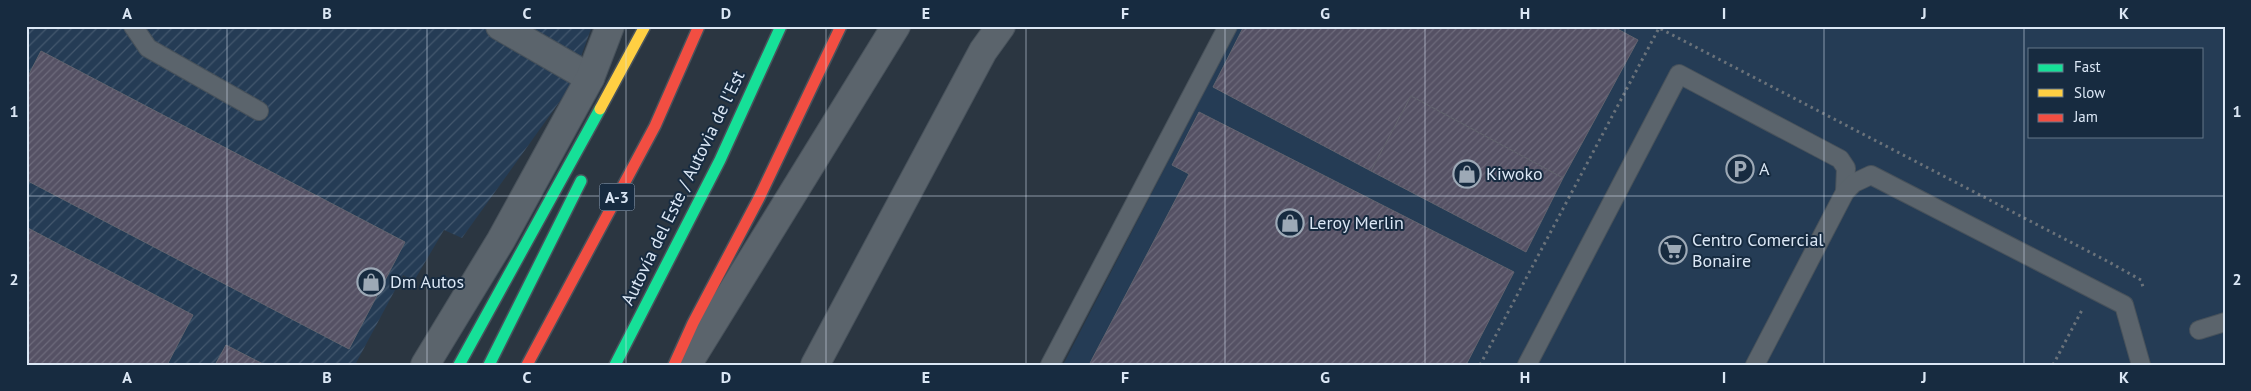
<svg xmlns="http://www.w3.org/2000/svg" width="2251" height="391" font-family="'PT Sans',sans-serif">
  <defs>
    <pattern id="industrial-furrows" width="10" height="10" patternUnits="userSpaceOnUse" patternTransform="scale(1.25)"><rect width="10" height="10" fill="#253c55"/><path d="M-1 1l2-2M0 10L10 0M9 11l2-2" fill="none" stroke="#44586e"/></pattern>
    <pattern id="building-hatch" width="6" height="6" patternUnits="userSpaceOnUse" patternTransform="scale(1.25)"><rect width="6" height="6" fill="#555164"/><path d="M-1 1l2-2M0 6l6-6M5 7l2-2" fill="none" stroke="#6d6a7b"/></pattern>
  </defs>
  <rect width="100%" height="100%" fill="#2b3641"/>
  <path fill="#253c55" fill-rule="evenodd" d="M1238,26H2225V365H1063ZM2030,49H2202V136H2030Z"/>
  <polygon fill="url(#industrial-furrows)" points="26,26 592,26 570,87 462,238 444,230 414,281 403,275 355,365 26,365"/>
  <g fill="url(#building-hatch)" stroke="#62636e">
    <polygon points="1244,26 1612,26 1638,40 1563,178 1411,96 1371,171 1213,87"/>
    <polygon points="41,51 405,242 349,349 26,180 26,80"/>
    <polygon points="1411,96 1563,178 1526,252 1371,171"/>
    <polygon points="1199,112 1514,272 1466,365 1089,365 1189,174 1172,165"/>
    <polygon points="26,227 193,315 167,365 26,365"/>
    <polygon points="226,345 263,364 262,365 215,365"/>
  </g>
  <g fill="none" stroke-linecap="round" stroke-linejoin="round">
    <g stroke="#48525b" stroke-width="20">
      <g id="lane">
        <polyline points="133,26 148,48 259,111"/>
        <polyline points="2199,330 2225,322"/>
        <polyline points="1050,365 1228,26"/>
        <polyline points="1527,365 1679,74 1840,159 1846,168 1845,192"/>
        <polyline points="1755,365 1845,192 1854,183 1871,175 2124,305 2141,365"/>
      </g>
    </g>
    <g stroke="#48525b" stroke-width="30">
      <g id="street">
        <polyline points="500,26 590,78"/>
        <polyline points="425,365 501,240 590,78 610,26"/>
        <polyline points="687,365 896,26"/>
        <polyline points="815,365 983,51 1001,26"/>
      </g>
    </g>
    <g stroke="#48525b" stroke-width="14">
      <g id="fast">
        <polyline points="459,365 600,109"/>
        <polyline points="489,365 581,181"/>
        <polyline points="615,365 720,160 781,26"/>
      </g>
    </g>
    <g stroke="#48525b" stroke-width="14">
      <polyline id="slow" points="600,109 645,26"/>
    </g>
    <g stroke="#48525b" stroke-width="14">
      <g id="jam">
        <polyline points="527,365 655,126 699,26"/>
        <polyline points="674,365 693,323 759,198 841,26"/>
      </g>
    </g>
    <g stroke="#6a727a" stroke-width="3" stroke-dasharray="2.5 4" stroke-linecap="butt">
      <polyline points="1480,365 1659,28 2107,261 2141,280 2143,287"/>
      <polyline points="2053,365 2082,310"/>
    </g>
    <use href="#lane" stroke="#5b646c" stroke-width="18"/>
    <use href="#street" stroke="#5b646c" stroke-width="28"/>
    <use href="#fast" stroke="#16e098" stroke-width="11"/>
    <use href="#slow" stroke="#ffcf43" stroke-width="11"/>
    <use href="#jam" stroke="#f24e42" stroke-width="11"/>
  </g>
  <path fill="none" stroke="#dbe7f5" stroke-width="1" stroke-opacity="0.55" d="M227,26V365M427,26V365M626,26V365M826,26V365M1026,26V365M1225,26V365M1425,26V365M1625,26V365M1824,26V365M2024,26V365M26,196H2225"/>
  <defs>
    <g id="parking-ring" transform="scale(1.4375)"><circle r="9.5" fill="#172b40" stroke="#9da9b6" stroke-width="1.5"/><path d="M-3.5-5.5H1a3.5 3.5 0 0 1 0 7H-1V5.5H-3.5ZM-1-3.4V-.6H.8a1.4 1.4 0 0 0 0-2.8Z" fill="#9da9b6"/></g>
    <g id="shop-ring" transform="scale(1.4375)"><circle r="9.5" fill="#172b40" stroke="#9da9b6" stroke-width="1.5"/><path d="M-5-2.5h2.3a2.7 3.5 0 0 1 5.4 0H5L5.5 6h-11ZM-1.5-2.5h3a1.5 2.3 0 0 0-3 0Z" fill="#9da9b6"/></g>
    <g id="supermarket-ring" transform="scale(1.4375)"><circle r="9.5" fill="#172b40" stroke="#9da9b6" stroke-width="1.5"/><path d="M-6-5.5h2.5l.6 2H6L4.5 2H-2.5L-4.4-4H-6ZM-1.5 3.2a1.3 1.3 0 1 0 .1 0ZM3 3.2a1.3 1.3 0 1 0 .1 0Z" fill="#9da9b6"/></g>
  </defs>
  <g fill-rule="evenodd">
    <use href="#parking-ring" x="1740" y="169"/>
    <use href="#shop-ring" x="1467" y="174"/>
    <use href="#shop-ring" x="1290" y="223"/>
    <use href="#supermarket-ring" x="1673" y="250"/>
    <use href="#shop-ring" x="371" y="282"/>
  </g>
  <g text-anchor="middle" stroke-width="4" stroke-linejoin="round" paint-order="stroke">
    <rect fill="#172b40" stroke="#a0afbf" stroke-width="1" x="599.5" y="183.5" width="35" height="27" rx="4"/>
    <g font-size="16" font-weight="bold" fill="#dbe7f5">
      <text x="617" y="203">A-3</text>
    </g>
    <g font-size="18" fill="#dbe7f5" stroke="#172b40" text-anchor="start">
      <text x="1759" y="175">A</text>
      <text x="1486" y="180">Kiwoko</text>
      <text x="1309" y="229">Leroy Merlin</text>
      <text x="1692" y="246">Centro Comercial<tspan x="1692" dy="21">Bonaire</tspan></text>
      <text x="390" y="288">Dm Autos</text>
    </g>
    <g font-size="18" fill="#dbe7f5" stroke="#172b40">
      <text transform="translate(683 188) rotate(-64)" y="6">Autovía del Este / Autovia de l'Est</text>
    </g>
  </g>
  <rect width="2251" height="391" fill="none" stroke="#172b40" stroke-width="55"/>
  <rect x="2028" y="48" width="175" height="90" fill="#172b40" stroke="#657688"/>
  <rect x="2038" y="64" width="25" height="8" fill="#16e098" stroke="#657688"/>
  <text x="2074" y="72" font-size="15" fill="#dbe7f5">Fast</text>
  <rect x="2038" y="89" width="25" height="8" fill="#ffcf43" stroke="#657688"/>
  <text x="2074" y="98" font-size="15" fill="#dbe7f5">Slow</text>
  <rect x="2038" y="114" width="25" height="8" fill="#f24e42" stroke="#657688"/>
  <text x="2074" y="122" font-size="15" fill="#dbe7f5">Jam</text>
  <rect x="28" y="28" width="2196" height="336" fill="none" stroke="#dbe7f5" stroke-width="2"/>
  <g font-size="16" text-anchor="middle" font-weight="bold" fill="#dbe7f5">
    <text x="127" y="19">A</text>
    <text x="327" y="19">B</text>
    <text x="527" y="19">C</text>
    <text x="726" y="19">D</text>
    <text x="926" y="19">E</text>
    <text x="1125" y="19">F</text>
    <text x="1325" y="19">G</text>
    <text x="1525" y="19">H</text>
    <text x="1724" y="19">I</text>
    <text x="1924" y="19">J</text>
    <text x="2124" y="19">K</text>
    <text x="14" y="117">1</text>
    <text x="2237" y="117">1</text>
    <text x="14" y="285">2</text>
    <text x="2237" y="285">2</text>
    <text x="127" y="383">A</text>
    <text x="327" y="383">B</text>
    <text x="527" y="383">C</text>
    <text x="726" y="383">D</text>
    <text x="926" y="383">E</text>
    <text x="1125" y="383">F</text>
    <text x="1325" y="383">G</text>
    <text x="1525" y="383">H</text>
    <text x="1724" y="383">I</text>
    <text x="1924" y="383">J</text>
    <text x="2124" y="383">K</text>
  </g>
</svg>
